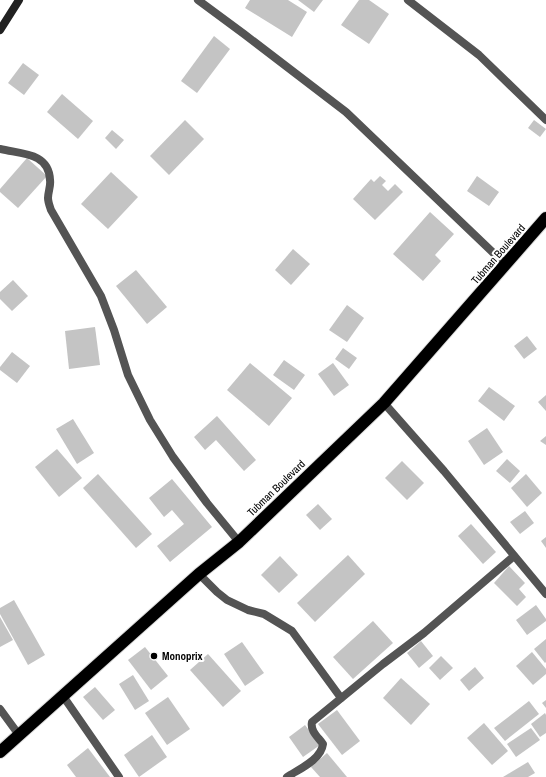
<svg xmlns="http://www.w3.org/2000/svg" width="546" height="777" font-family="'Archivo Narrow',sans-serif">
  <rect width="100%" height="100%" fill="#fff"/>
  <g fill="#c4c4c4">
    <polygon points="250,0 288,0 307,12 292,37 245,8"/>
    <polygon points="298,0 323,0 314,12"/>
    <polygon points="359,0 369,0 389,14 369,44 341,25"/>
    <polygon points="214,36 230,49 197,93 181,81"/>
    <polygon points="23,63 39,75 24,95 8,83"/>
    <polygon points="62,94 93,121 78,139 47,112"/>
    <polygon points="185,120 204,139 169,175 150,156"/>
    <polygon points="534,120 546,129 540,137 528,128"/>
    <polygon points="112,130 124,140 116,149 105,138"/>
    <polygon points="27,158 47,176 18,208 0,192 0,189"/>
    <polygon points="111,172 138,197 108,229 81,204"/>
    <polygon points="380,176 386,181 382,185 388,191 395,184 403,192 375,220 353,199 371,179 374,182"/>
    <polygon points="477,176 499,192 489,206 467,191"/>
    <polygon points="430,212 454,234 435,255 441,261 423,281 393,254"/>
    <polygon points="293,249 310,264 291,285 275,270"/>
    <polygon points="136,270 167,307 147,324 116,286"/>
    <polygon points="13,280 28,296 12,311 0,299 0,292"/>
    <polygon points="347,305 364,318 347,342 329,330"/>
    <polygon points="95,327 100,365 69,369 65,331"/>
    <polygon points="527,336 537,349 524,359 514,346"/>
    <polygon points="343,348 357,358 349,369 335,359"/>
    <polygon points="12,352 30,366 17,383 0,370 0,367"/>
    <polygon points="284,360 305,375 294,390 273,375"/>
    <polygon points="250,363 292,398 269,426 227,390"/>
    <polygon points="333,363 349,385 334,396 318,374"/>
    <polygon points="489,387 515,406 504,421 478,401"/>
    <polygon points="546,395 546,411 538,402"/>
    <polygon points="217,416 256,460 244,471 216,440 205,450 194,437"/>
    <polygon points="73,419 94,453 77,464 56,429"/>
    <polygon points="487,428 503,452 484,465 468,441"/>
    <polygon points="546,436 546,445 540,441"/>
    <polygon points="57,449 82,478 59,497 35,467"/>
    <polygon points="507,459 520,471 510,483 496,471"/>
    <polygon points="402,461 424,483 407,500 385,478"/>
    <polygon points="98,474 152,534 136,548 83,488"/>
    <polygon points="526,474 542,493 527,507 511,488"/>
    <polygon points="172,479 212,527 170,562 157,546 184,524 172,510 164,517 149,498"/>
    <polygon points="318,504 332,519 320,530 306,515"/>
    <polygon points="525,511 534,523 520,534 510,522"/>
    <polygon points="471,524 496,552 483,564 458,536"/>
    <polygon points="546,537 546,548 541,541"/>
    <polygon points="348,555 365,574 315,622 297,603"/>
    <polygon points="280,556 298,575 279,593 261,575"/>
    <polygon points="509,566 525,583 519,589 526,597 517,606 494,583"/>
    <polygon points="14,600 45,655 28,665 0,614 0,608"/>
    <polygon points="536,605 546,619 546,621 527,635 516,620"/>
    <polygon points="0,617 13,640 0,647"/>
    <polygon points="373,621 393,643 353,679 333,657"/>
    <polygon points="546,639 546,662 545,663 534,649"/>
    <polygon points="421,641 433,656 419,668 407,653"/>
    <polygon points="242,642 264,673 245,686 224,654"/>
    <polygon points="145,647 168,676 151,690 128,660"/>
    <polygon points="532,652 546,669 546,674 533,685 516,666"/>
    <polygon points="208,654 241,691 223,707 190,670"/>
    <polygon points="441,656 453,668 440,680 429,668"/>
    <polygon points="475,667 484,678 469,691 460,680"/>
    <polygon points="133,675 149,701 135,710 119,684"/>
    <polygon points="401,678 430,704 411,725 383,698"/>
    <polygon points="95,687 115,710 103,720 83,697"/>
    <polygon points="168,697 190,729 167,745 145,713"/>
    <polygon points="546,700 546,708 542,703"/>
    <polygon points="529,701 539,714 505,741 494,728"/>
    <polygon points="337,710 360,741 342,755 318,724"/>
    <polygon points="545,713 546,715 546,733 540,737 531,724"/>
    <polygon points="484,723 508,751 492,765 467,738"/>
    <polygon points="305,725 320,745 303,757 289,737"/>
    <polygon points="531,728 540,740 516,757 507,744"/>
    <polygon points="152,735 167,757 139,777 124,755"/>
    <polygon points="88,748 110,777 76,777 67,765"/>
    <polygon points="327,753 347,777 320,777 311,767"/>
    <polygon points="528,762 535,773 528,777 503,777"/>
  </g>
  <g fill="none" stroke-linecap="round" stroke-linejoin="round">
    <g stroke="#dbdbdb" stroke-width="14">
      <polyline id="highway" points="0,752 199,574 239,542 384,403 546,218"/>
    </g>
    <g stroke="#545454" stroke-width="8">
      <polyline points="198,0 244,34 346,112 506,265"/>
      <polyline points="408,0 479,55 546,120"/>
      <path d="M0,149C20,154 49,152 50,180C51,186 48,192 48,198C48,202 50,207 51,210L101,296L114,330L128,375L150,420L173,457L207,503L239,542"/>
      <polyline points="384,403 444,471 546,594"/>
      <polyline points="199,574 217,592 227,600 248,610 264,614 292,631 341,698"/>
      <polyline points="63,696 119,777"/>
      <polyline points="0,709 19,735"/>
      <path d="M287,777C299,769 321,760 323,744C318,737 310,731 312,722L383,664L424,633L514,556"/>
    </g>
    <polyline stroke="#212121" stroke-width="8" points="0,30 19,0"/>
    <use href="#highway" stroke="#000" stroke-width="12"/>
  </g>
  <circle fill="#000" stroke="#fff" stroke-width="1.5" cx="154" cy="656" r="4"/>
  <g text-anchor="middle" stroke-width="4" stroke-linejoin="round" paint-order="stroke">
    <g font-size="11" fill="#000" stroke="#fff">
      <text transform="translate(498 254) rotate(-49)" y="4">Tubman Boulevard</text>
      <text transform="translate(276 488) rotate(-44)" y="4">Tubman Boulevard</text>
    </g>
    <g font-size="11" font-weight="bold" fill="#000" stroke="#fff" text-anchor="start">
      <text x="162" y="660">Monoprix</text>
    </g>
  </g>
</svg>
